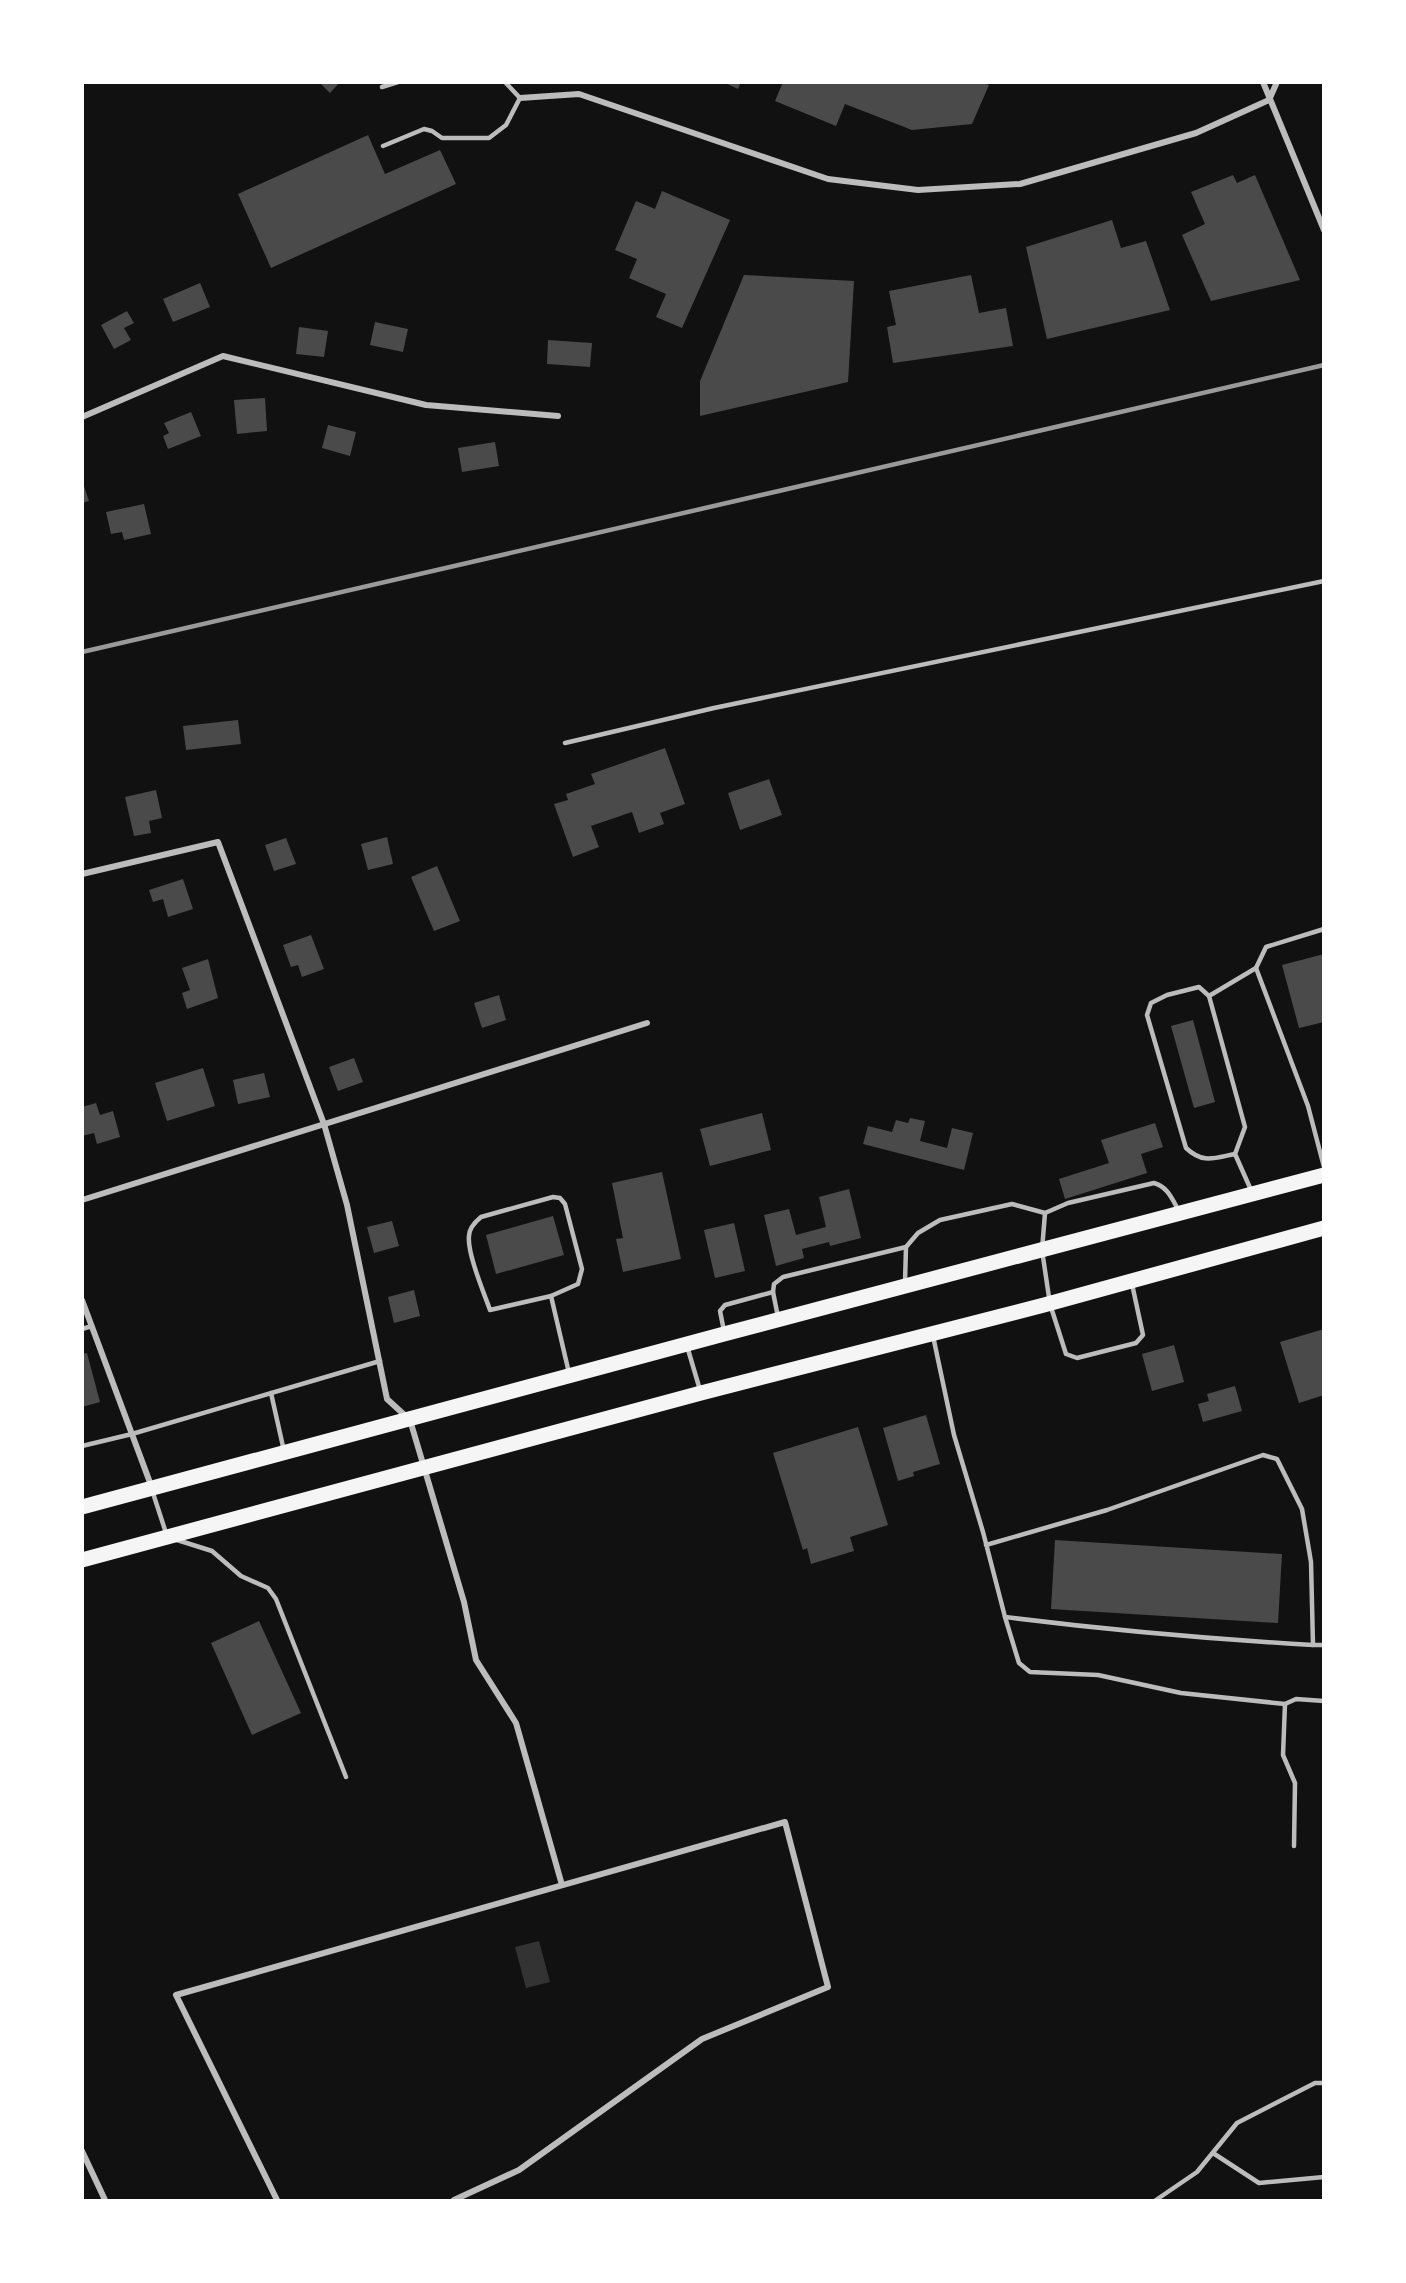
<svg xmlns="http://www.w3.org/2000/svg" width="1406" height="2283" font-family="'Titillium Web',sans-serif">
  <rect width="100%" height="100%" fill="#111"/>
  <polygon fill="#333" points="539,1941 550,1982 526,1988 515,1947"/>
  <g fill="#4a4a4a">
    <polygon points="319,82 340,82 330,93"/>
    <polygon points="723,82 741,82 738,89"/>
    <polygon points="783,82 982,82 989,85 972,124 912,130 845,104 836,126 775,101"/>
    <polygon points="368,135 385,174 440,150 456,184 271,268 238,194"/>
    <polygon points="1233,175 1237,183 1255,175 1300,280 1211,301 1182,235 1205,224 1191,192"/>
    <polygon points="662,191 730,220 682,328 656,317 666,294 629,278 637,259 615,250 636,201 655,209"/>
    <polygon points="1112,220 1121,248 1146,241 1170,310 1047,339 1026,247"/>
    <polygon points="744,275 854,281 848,382 700,416 700,381"/>
    <polygon points="971,275 979,313 1006,308 1013,346 893,363 887,327 896,325 889,291"/>
    <polygon points="200,283 210,307 173,322 163,299"/>
    <polygon points="127,311 134,323 124,328 131,340 114,349 101,325"/>
    <polygon points="375,322 408,329 403,352 370,345"/>
    <polygon points="299,327 328,331 324,357 296,354"/>
    <polygon points="548,340 592,343 590,367 547,364"/>
    <polygon points="265,398 267,431 237,434 234,400"/>
    <polygon points="191,412 201,436 168,449 163,436 169,433 164,423"/>
    <polygon points="328,425 356,432 350,456 322,448"/>
    <polygon points="495,442 499,466 462,472 458,448"/>
    <polygon points="82,480 89,501 82,503"/>
    <polygon points="144,504 151,534 124,540 122,532 111,534 106,512"/>
    <polygon points="238,720 241,744 186,750 183,726"/>
    <polygon points="665,748 685,804 660,813 664,824 639,833 632,812 591,826 599,847 573,857 554,804 568,800 566,794 595,784 591,774"/>
    <polygon points="769,779 782,815 740,830 728,793"/>
    <polygon points="156,790 162,818 149,821 151,833 134,836 125,797"/>
    <polygon points="387,837 393,864 368,870 361,844"/>
    <polygon points="286,838 296,864 274,871 265,845"/>
    <polygon points="437,866 460,921 434,931 411,877"/>
    <polygon points="183,879 193,909 168,917 163,899 153,902 149,890"/>
    <polygon points="311,935 324,969 302,977 298,965 291,967 283,945"/>
    <polygon points="1324,954 1324,1022 1299,1028 1282,965"/>
    <polygon points="208,959 218,998 187,1009 182,993 190,990 182,968"/>
    <polygon points="499,995 506,1020 482,1028 474,1003"/>
    <polygon points="1193,1020 1215,1102 1194,1108 1171,1026"/>
    <polygon points="354,1058 363,1082 338,1091 329,1067"/>
    <polygon points="203,1068 215,1106 167,1121 155,1083"/>
    <polygon points="264,1073 270,1097 238,1104 233,1080"/>
    <polygon points="96,1103 100,1115 113,1111 120,1137 97,1144 94,1133 82,1136 82,1107"/>
    <polygon points="762,1113 771,1150 710,1166 700,1129"/>
    <polygon points="910,1118 925,1121 920,1141 947,1148 952,1128 973,1133 964,1170 863,1144 868,1126 892,1132 896,1120 908,1123"/>
    <polygon points="1155,1123 1163,1147 1141,1154 1147,1173 1065,1199 1059,1179 1109,1163 1101,1140"/>
    <polygon points="662,1172 681,1259 623,1272 616,1239 623,1238 612,1183"/>
    <polygon points="849,1189 861,1238 830,1246 829,1242 802,1249 804,1258 776,1266 764,1215 789,1209 796,1235 826,1227 819,1197"/>
    <polygon points="553,1216 564,1255 496,1274 486,1235"/>
    <polygon points="392,1221 399,1246 374,1253 367,1227"/>
    <polygon points="734,1223 745,1271 715,1278 704,1230"/>
    <polygon points="414,1290 420,1316 394,1323 388,1297"/>
    <polygon points="1324,1329 1324,1395 1299,1403 1280,1342"/>
    <polygon points="1174,1345 1184,1382 1152,1391 1142,1354"/>
    <polygon points="87,1353 100,1402 82,1407 82,1354"/>
    <polygon points="1235,1386 1242,1411 1203,1422 1198,1404 1209,1401 1207,1394"/>
    <polygon points="926,1415 940,1464 913,1472 914,1476 898,1481 883,1428"/>
    <polygon points="858,1427 888,1525 850,1537 854,1551 811,1564 807,1548 803,1550 773,1453"/>
    <polygon points="1055,1540 1282,1554 1278,1623 1051,1609"/>
    <polygon points="259,1621 301,1713 252,1735 211,1643"/>
  </g>
  <g fill="none" stroke-linecap="round" stroke-linejoin="round">
    <g stroke="#bcbcbc" stroke-width="4.5">
      <polyline points="382,87 398,82"/>
      <polyline points="383,146 424,129 432,131 442,138 489,138 506,125 520,98 505,82"/>
      <polyline points="565,743 714,708 1324,581"/>
      <polyline points="1256,968 1308,1106 1324,1167"/>
      <path d="M1209,996L1199,987L1167,995L1151,1003L1147,1015L1186,1148C1203,1164 1214,1158 1235,1154"/>
      <polyline points="1251,1190 1235,1154 1245,1127 1209,996 1256,968 1266,947 1324,929"/>
      <path d="M553,1197L560,1198L565,1204L582,1269L578,1284L551,1296L490,1310C484,1293 467,1253 469,1236C469,1228 475,1222 481,1217Z"/>
      <polyline points="1045,1213 1042,1250 1050,1304 1066,1354 1077,1358 1136,1343 1143,1335 1132,1284"/>
      <path d="M905,1282L906,1247L918,1233L940,1220L1012,1204L1045,1213L1068,1203L1154,1183C1168,1187 1172,1199 1179,1211"/>
      <polyline points="551,1296 569,1373"/>
      <polyline points="778,1317 773,1292 774,1284 783,1277 906,1247"/>
      <polyline points="82,1329 92,1326"/>
      <polyline points="724,1331 720,1311 725,1305 773,1292"/>
      <path d="M933,1336L954,1435L983,1532L1005,1617C1108,1630 1210,1639 1313,1645L1311,1562L1302,1509L1277,1459L1263,1455L1107,1510L986,1545"/>
      <polyline points="687,1346 700,1390"/>
      <polyline points="271,1393 284,1451"/>
      <polyline points="82,1446 132,1434 380,1361"/>
      <polyline points="152,1490 166,1533"/>
      <polyline points="174,1539 212,1551 241,1576 268,1588 276,1599 346,1777"/>
      <polyline points="1005,1617 1019,1663 1030,1672 1098,1675 1181,1693 1285,1704 1296,1699 1324,1701"/>
      <polyline points="1313,1645 1324,1645"/>
      <polyline points="1285,1704 1283,1755 1295,1783 1294,1846"/>
      <polyline points="1213,2153 1259,2183 1324,2177"/>
      <polyline points="1156,2200 1197,2172 1237,2123 1315,2083 1324,2083"/>
    </g>
    <g stroke="#bcbcbc" stroke-width="6">
      <polyline points="1263,82 1324,230"/>
      <polyline points="520,98 579,94 828,179 918,190 1020,184 1196,133 1269,100 1277,82"/>
      <polyline points="82,417 223,356 426,405 558,416"/>
      <polyline points="82,874 218,842 324,1124 347,1205 387,1399 410,1420 464,1602 476,1660 516,1723 562,1885"/>
      <polyline points="82,1200 647,1023"/>
      <polyline points="82,1300 152,1488"/>
      <polyline points="82,2151 105,2200"/>
      <polyline points="277,2200 176,1995 785,1822 828,1987 702,2039 519,2170 454,2200"/>
    </g>
    <g stroke="#f5f5f5" stroke-width="15">
      <polyline points="82,1507 724,1334 1324,1175"/>
      <polyline points="82,1560 701,1393 1044,1305 1324,1228"/>
    </g>
    <polyline stroke="#9a9a9a" stroke-width="4.5" points="82,652 1324,365"/>
  </g>
  <rect width="1406" height="2283" fill="none" stroke="#ffffff" stroke-width="168"/>
</svg>
